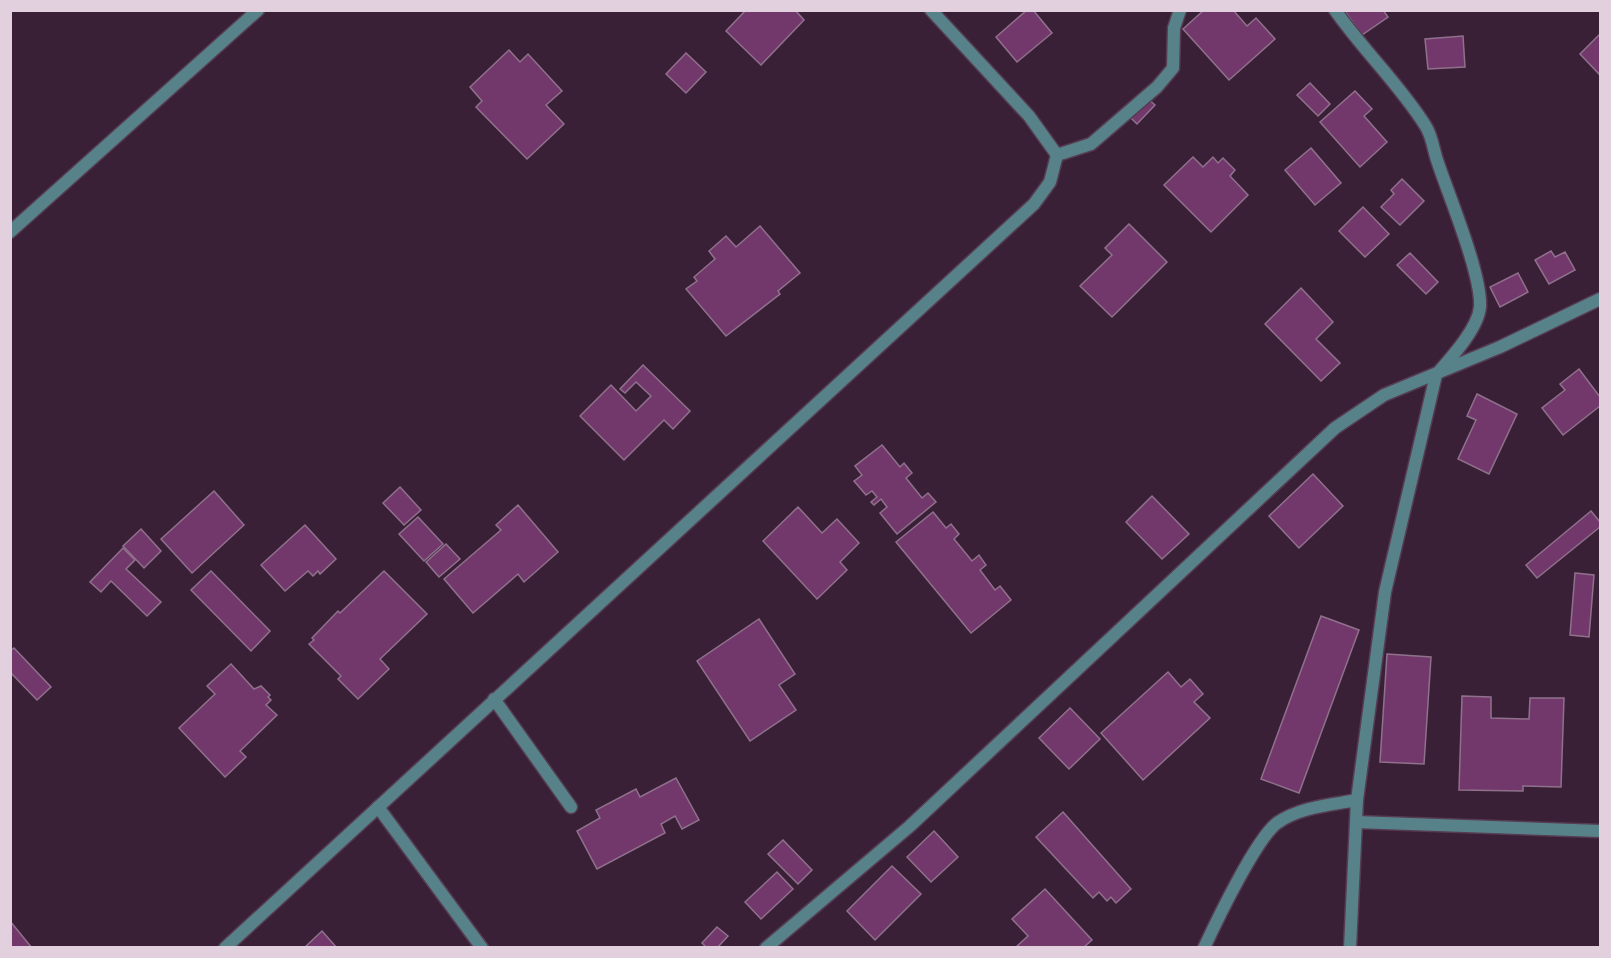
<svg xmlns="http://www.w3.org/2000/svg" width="1611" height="958" font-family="'Space Grotesk',sans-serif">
  <rect width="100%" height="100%" fill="#3a2037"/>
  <g fill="#72386c" stroke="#90718c" stroke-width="1.5">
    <polygon points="746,10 795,10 804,20 761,65 726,31"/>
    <polygon points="1027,10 1033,10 1052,33 1017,62 996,37"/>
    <polygon points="1204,10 1233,10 1247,26 1256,18 1275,39 1229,80 1183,29"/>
    <polygon points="1344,10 1383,10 1388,17 1362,35"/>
    <polygon points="1600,34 1600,75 1580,54"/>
    <polygon points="1463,36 1465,67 1428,69 1425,39"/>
    <polygon points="509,50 520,62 528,54 562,91 546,105 564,124 527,159 476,107 482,101 470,87"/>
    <polygon points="686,53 706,72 686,93 666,74"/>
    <polygon points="1310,83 1330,104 1318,116 1297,95"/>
    <polygon points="1355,91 1372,109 1364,116 1387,142 1360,167 1320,122"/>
    <polygon points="1148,99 1155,105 1137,124 1130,117"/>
    <polygon points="1311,148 1341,183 1315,205 1285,170"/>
    <polygon points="1193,157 1203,167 1213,157 1218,163 1223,158 1235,170 1230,176 1248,195 1211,232 1164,185"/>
    <polygon points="1402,179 1424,201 1400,225 1381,207 1394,194 1391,190"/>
    <polygon points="1363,207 1389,234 1365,257 1339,231"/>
    <polygon points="1129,224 1167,262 1112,317 1080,286 1112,255 1105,248"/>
    <polygon points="760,226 800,273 778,291 780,294 726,336 686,289 697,281 694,277 715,259 709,251 726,236 736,247"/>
    <polygon points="1551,251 1555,257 1565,252 1575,270 1549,284 1535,260"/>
    <polygon points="1410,253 1438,282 1426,294 1397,265"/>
    <polygon points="1518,273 1528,292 1500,307 1490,287"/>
    <polygon points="1301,288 1333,322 1316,339 1340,363 1321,381 1265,324"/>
    <polygon points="643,365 690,411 673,429 664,420 624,460 580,416 611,385 636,411 651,396 636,382 625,393 620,389"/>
    <polygon points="1579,369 1600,397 1600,406 1563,435 1542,408 1565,390 1560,384"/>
    <polygon points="1477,394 1517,414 1489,474 1458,459 1476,420 1467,416"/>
    <polygon points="882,445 900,467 904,463 912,473 906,478 922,498 928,493 936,502 897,534 880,513 887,507 881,499 874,505 871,502 877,497 872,491 866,495 854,481 862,475 855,466"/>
    <polygon points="1313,474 1343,506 1299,548 1269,516"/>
    <polygon points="400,487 421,510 404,525 383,503"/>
    <polygon points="214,491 244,525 192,573 161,539"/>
    <polygon points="1152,496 1189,534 1162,559 1126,522"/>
    <polygon points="518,505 558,552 524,582 518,574 473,613 444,579 501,530 496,525"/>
    <polygon points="798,507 822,533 837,519 859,543 840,562 847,570 817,599 763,541"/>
    <polygon points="1591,511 1600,522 1600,527 1537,578 1526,565"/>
    <polygon points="933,512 946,528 951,524 959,534 954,539 972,561 979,555 986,565 980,570 995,590 1000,586 1011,600 971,633 896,542"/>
    <polygon points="418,517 443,544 424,561 399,534"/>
    <polygon points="305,525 336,559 320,574 318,571 313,576 308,571 285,591 261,565"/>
    <polygon points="141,529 161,551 144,568 123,546"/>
    <polygon points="446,544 460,559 439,577 426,562"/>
    <polygon points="123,548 135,560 126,569 161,602 147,616 111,581 101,592 90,582"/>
    <polygon points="211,571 270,631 251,651 191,590"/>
    <polygon points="384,571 427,614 380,659 389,669 358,699 338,679 341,676 309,644 314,640 312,638 338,611 340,613"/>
    <polygon points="1575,573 1594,575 1589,637 1570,635"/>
    <polygon points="1321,616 1359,630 1299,793 1261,779"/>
    <polygon points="759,619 795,674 779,685 796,710 750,741 697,661"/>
    <polygon points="14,648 51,687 37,700 10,672 10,651"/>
    <polygon points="1387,654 1431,657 1424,764 1380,762"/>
    <polygon points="231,664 254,689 261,686 270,695 268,697 271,700 266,705 277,715 240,751 246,757 225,777 179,728 215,694 207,686"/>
    <polygon points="1168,672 1181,687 1190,679 1203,694 1194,702 1210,718 1143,780 1101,733"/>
    <polygon points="1462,696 1491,697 1491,718 1529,719 1530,698 1564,698 1561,787 1523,786 1523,791 1459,790"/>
    <polygon points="1070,708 1100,739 1069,769 1039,738"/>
    <polygon points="676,778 699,820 682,829 675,816 661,824 665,833 597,869 577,831 600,818 596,810 636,789 640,797"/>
    <polygon points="1063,812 1131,889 1116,903 1111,897 1107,901 1099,892 1093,898 1036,837"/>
    <polygon points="934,831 958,857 931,882 907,857"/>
    <polygon points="783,840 812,870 798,884 768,854"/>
    <polygon points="892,866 921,894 875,940 847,911"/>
    <polygon points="777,872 793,889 761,919 745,902"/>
    <polygon points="1045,889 1092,940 1083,948 1015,948 1028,936 1012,919"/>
    <polygon points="10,921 32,948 10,948"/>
    <polygon points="717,927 728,936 717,948 707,948 702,943"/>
    <polygon points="322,931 337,948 304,948"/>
  </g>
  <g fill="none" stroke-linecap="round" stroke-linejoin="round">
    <g stroke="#553c52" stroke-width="15">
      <g id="minor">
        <path d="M1335,10C1363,50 1399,84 1425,125C1433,137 1433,150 1438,163C1449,196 1482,275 1480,307C1478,329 1450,359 1436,375L1385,592L1357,800L1350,948"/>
        <polyline points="1057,155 1091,144 1157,87 1173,68 1174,28 1180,10"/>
        <polyline points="10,232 258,10"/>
        <polyline points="494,699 571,807"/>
        <polyline points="378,807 482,948"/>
        <polyline points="1356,822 1600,831"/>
        <polyline points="225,948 1034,204 1050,182 1057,155 1029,116 931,10"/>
        <polyline points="766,948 910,826 1335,428 1384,395 1500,347 1600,299"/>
        <path d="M1204,948C1217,920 1256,839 1277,823C1300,807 1330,805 1357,800"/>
      </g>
    </g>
    <use href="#minor" stroke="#58828a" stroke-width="12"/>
  </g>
  <rect width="1611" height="958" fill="none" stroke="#e2d0df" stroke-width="24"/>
</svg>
